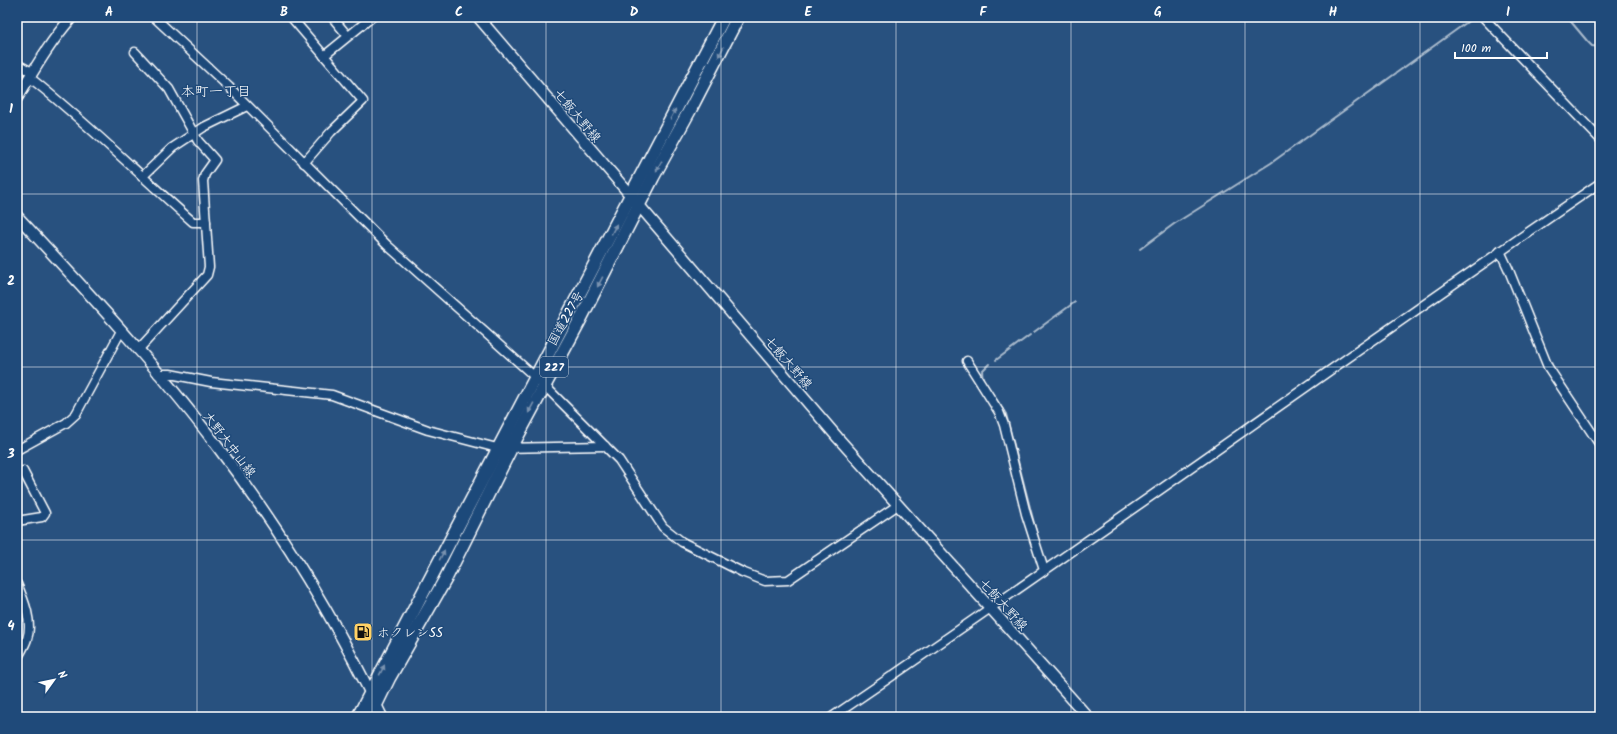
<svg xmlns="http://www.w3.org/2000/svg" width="1617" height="734" font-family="Kalam,'Klee One',sans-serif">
  <rect width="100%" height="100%" fill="#28517f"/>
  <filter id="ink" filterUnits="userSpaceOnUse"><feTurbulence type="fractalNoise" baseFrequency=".025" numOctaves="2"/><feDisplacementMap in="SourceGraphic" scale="8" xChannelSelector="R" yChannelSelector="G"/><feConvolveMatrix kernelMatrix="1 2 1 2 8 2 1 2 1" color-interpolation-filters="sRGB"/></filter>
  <g filter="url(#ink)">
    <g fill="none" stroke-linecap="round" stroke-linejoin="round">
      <g stroke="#aabbcd" stroke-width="2">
        <polyline points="1567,17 1588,42 1592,46 1600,47"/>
        <polyline points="1140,249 1174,224 1271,163 1470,20"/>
        <polyline points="1034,332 1075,302"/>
        <polyline points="996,360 1030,335"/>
        <polyline points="983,380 982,371 989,364"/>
        <polyline points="992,393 1006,414 1037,535"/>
      </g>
      <g stroke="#fff" stroke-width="11">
        <g id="minor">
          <polyline points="154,17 229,87 387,245 544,385 619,460 663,527 682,542 742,572 765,581 788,580 898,505"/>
          <polyline points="291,17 363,101 331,132 304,163"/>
          <polyline points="332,17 347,35"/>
          <polyline points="1483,17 1600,139"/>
          <polyline points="135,52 169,89 198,141 215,160 205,174 203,181 209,267 207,275 138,350"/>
          <polyline points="324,56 372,17"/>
          <polyline points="17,64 32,72"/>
          <path d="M29,77C87,122 138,174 193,222H206"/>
          <polyline points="142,177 172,148 204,127 247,106"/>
          <polyline points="1500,251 1508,268 1548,367 1600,445"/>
          <polyline points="967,361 999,412 1004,425 1026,514 1044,570"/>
          <polyline points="158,374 170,374 211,382 332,395 428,430 497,448 605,446"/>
          <polyline points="17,450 66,423 76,414 121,331"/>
          <polyline points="17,475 23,471 45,513 42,517 17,521"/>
          <path d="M17,584C24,600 33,622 27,639C25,646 20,653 17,659"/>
          <path d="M832,717C1090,542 1342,359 1600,183"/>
        </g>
      </g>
      <g stroke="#fff" stroke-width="13">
        <g id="major">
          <polyline points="478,17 838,438 1088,717"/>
          <path d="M17,98C34,70 50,42 72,17"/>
          <path d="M17,216C85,289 154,363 214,442C279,527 336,620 382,717"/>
        </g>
      </g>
      <g stroke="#fff" stroke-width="15">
        <g id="highway">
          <polyline points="358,717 724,17"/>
          <polyline points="370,717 389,678 446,578 510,450 580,320 653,177 691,108 738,17"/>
        </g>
      </g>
      <use href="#minor" stroke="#1f4a7a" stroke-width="8"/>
      <use href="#major" stroke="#1f4a7a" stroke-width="10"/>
      <use href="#highway" stroke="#1f4a7a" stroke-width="12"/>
    </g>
    <defs><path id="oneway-solid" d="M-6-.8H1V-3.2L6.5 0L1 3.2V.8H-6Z"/></defs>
    <g fill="#7992af">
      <use href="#oneway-solid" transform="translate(721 52) rotate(117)"/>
      <use href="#oneway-solid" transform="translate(673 114) rotate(-62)"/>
      <use href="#oneway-solid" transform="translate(659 166) rotate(119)"/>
      <use href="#oneway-solid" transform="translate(614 229) rotate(-63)"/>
      <use href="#oneway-solid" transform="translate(600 282) rotate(118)"/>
      <use href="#oneway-solid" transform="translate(531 408) rotate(118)"/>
      <use href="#oneway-solid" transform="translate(442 555) rotate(-63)"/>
      <use href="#oneway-solid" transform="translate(382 670) rotate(-63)"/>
    </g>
  </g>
  <path fill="none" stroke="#fff" stroke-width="1" stroke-opacity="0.55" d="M197,17V717M372,17V717M546,17V717M721,17V717M896,17V717M1071,17V717M1245,17V717M1420,17V717M17,194H1600M17,367H1600M17,540H1600"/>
  <defs>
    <g id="fuel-square" transform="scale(1)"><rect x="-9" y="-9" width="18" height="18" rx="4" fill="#ffd166" stroke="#1f4a7a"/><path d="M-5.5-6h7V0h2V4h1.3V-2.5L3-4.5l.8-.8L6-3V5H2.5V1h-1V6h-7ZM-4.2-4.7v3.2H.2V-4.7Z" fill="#111"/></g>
  </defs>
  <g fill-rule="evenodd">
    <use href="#fuel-square" x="363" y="632"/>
  </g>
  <g text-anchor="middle" stroke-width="3" stroke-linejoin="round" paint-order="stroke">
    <rect fill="#1f4a7a" stroke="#bcc9d7" stroke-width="1" x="540" y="357" width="28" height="20" rx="3"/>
    <g font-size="12" font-weight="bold" fill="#fff">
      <text x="554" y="371">227</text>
    </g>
    <g font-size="13" fill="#fff" stroke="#1f4a7a">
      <text transform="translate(578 115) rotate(50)" y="5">七飯大野線</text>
      <text transform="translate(565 318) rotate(-61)" y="5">国道227号</text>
      <text transform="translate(789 362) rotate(49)" y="5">七飯大野線</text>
      <text transform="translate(230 444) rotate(53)" y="5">大野大中山線</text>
      <text transform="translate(1004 604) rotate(48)" y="5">七飯大野線</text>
    </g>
    <g font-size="13" fill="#fff" stroke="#1f4a7a" text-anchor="start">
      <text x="377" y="637">ホクレンSS</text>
    </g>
    <g font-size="14" fill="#fff" stroke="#1f4a7a">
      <text x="216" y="96">本町一丁目</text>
    </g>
  </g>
  <rect width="1617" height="734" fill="none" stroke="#1f4a7a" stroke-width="44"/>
  <g transform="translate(54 680) rotate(57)" stroke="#1f4a7a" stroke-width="3" paint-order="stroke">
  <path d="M0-3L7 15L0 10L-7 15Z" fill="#ffffff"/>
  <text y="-6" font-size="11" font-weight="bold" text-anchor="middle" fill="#ffffff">N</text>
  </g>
  <path d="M1455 52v6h92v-6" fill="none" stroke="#ffffff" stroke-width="2"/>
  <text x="1461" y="52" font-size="12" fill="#ffffff" stroke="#1f4a7a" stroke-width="3" paint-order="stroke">100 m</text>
  <rect x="22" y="22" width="1573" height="690" fill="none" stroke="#fff" stroke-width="1.5"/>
  <g font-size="13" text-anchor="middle" font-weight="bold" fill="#fff">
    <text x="109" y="16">A</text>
    <text x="284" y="16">B</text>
    <text x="459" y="16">C</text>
    <text x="634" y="16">D</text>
    <text x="808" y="16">E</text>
    <text x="983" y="16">F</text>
    <text x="1158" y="16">G</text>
    <text x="1333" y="16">H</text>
    <text x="1508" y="16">I</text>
    <text x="11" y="113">1</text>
    <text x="11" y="285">2</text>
    <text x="11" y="458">3</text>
    <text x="11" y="630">4</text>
  </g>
</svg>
